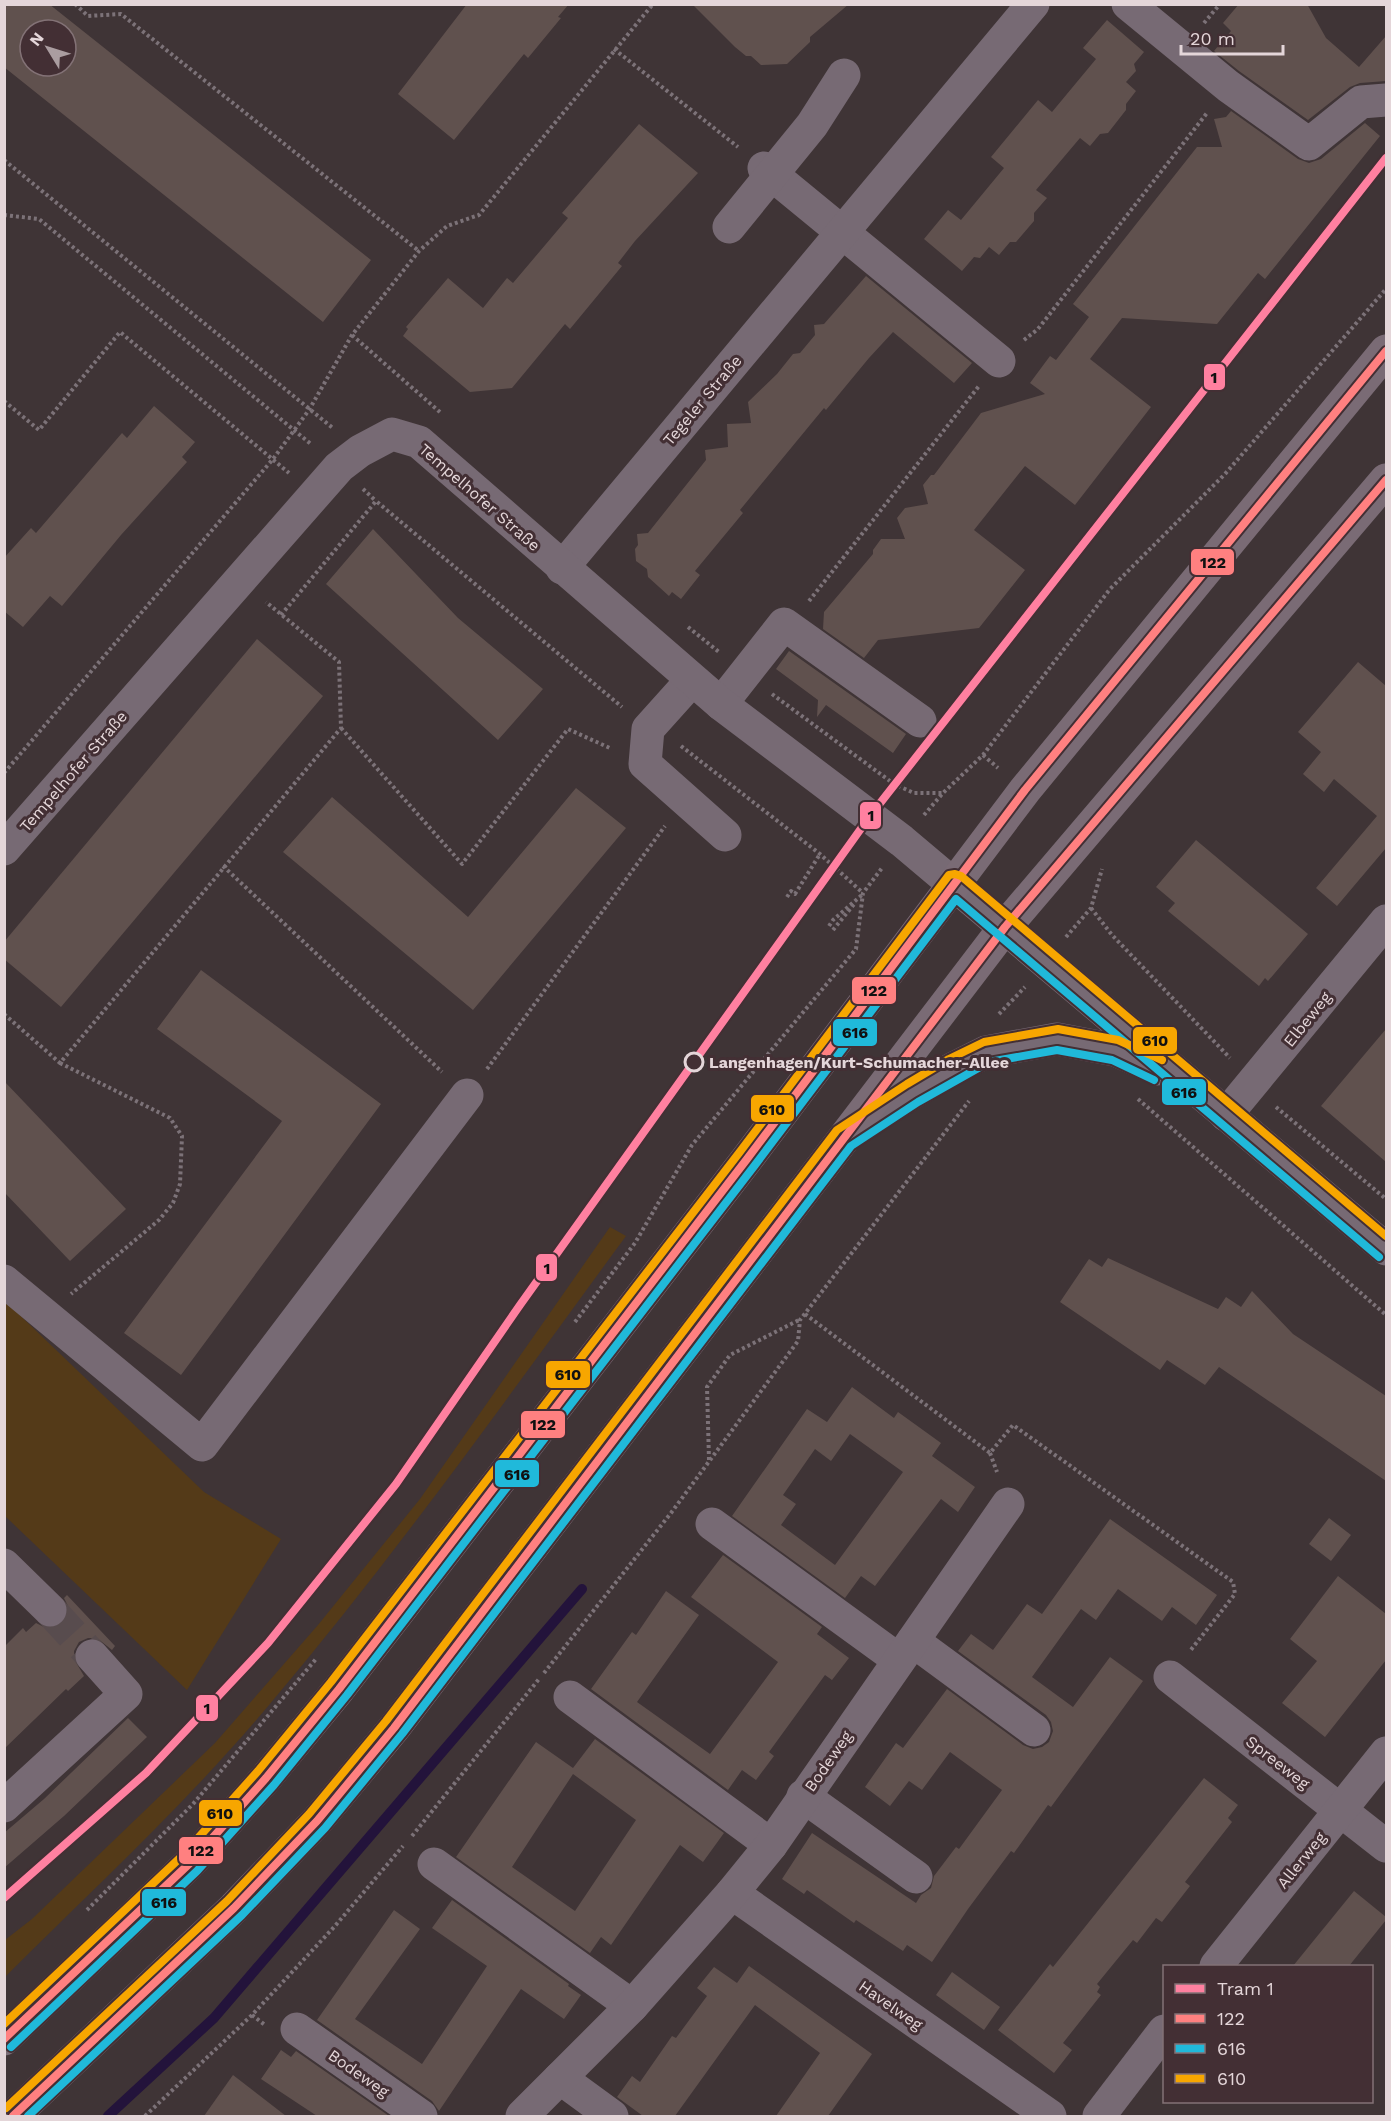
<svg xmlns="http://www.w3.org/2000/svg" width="1391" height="2121" font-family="'Work Sans',sans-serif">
  <rect width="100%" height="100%" fill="#3f3436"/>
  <g fill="#543a18">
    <path d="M610,1227L626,1236C510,1394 396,1555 269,1705C188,1802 94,1888 5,1977V1940L32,1919L215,1743L318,1625L420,1499Z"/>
    <polygon points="4,1300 204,1492 281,1539 187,1690 5,1516"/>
  </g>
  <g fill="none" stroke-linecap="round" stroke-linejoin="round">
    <polyline stroke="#23133b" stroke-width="10" points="108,2116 214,2018 582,1589"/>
  </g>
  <g fill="#60514e" fill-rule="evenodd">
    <path d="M4,4H49L371,260L323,322L4,67ZM30,30H66V66H30Z"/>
    <polygon points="467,4 569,4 558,17 561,18 528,58 524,54 454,140 398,94"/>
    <polygon points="692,4 849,4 810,37 810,42 787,64 761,65 751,56 746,56 735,47"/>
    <polygon points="1239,4 1307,4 1326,38 1359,67 1386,36 1386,81 1360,83 1350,87 1308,120 1239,71 1214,51 1231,31 1223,23"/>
    <polygon points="1107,20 1144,52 1134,64 1136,71 1126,82 1136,91 1126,104 1126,110 1108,133 1100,134 1090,146 1080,138 1036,190 1047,198 1034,213 1034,221 1016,242 1010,242 999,255 989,247 980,258 974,257 962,271 924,239 948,210 961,220 1004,168 991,157 1038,100 1052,112 1096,59 1083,48"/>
    <polygon points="1231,111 1298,159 1309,163 1321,159 1365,123 1380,136 1265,279 1258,273 1217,324 1122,318 1090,359 1151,407 1075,505 1025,466 974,530 1025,570 979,628 878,640 864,658 823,629 824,612 873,554 873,550 881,539 905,539 897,518 905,508 928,504 923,485 931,475 934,475 981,413 1045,394 1030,383 1050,356 1056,360 1089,317 1073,304 1197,147 1222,147 1214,119 1226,117"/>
    <polygon points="639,124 698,173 635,241 618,263 622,266 570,329 565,324 512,388 470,392 403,336 408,329 406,327 448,278 483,308 507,278 513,283 568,218 562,213"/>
    <polygon points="866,276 972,363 954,383 893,332 869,358 826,410 824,408 740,510 743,513 695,571 700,575 681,599 672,592 669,596 648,577 647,569 636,561 635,549 638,545 637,534 648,533 706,460 705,450 728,447 727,424 751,423 748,402 777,374 793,354 800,353 815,335 814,325 824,324"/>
    <polygon points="154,406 195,442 182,457 187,462 121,535 62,606 50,596 23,627 4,611 4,558 31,528 36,533 122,433 127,438"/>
    <polygon points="373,529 458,618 543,689 498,740 326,584"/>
    <polygon points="257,639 323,696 61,1007 4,959 4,942"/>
    <polygon points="789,651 906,734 893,753 826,705 817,717 818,700 776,669"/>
    <polygon points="1358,662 1386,686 1386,848 1337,906 1316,888 1377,816 1334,779 1324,792 1303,774 1321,752 1298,732"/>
    <polygon points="576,788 626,828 473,1010 283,852 332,797 468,917"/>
    <polygon points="1196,840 1308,934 1268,981 1265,978 1259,986 1168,911 1175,903 1156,887"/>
    <polygon points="201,970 381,1104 181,1375 124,1333 282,1121 157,1029"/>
    <polygon points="1386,1029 1386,1162 1321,1106"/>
    <polygon points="4,1081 126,1209 70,1261 4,1192"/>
    <polygon points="1108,1258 1218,1309 1226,1297 1241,1307 1252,1291 1293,1334 1386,1396 1386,1481 1219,1367 1205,1385 1167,1360 1160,1370 1060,1302 1089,1259 1102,1267"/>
    <path d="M852,1387L894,1418L898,1412L941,1443L932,1456L975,1487L958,1512L941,1499L875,1586L861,1576L845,1598L732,1516L807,1409L827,1422ZM850,1434L903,1472L835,1565L781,1525L796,1504L783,1495L815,1449L831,1461Z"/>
    <polygon points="1329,1518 1351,1535 1331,1561 1309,1544"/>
    <polygon points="1110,1519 1217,1595 1196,1625 1172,1607 1162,1621 1118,1589 1096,1620 1081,1609 1032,1677 1073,1707 1110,1657 1143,1681 1051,1807 1048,1805 1014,1853 1011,1851 968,1909 932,1962 907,1945 903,1951 856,1920 854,1923 807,1890 804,1894 782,1879 812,1833 916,1903 921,1895 931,1888 934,1876 956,1847 959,1849 1002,1790 950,1752 922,1790 909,1781 890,1806 865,1787 896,1743 903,1748 947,1689 1023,1745 1033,1749 1042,1747 1049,1742 1053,1731 1051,1722 1046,1715 958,1651 971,1634 993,1650 1027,1604 1042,1614"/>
    <polygon points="723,1555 822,1627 817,1634 849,1658 832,1680 825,1675 769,1752 774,1756 756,1780 742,1770 728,1790 591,1689 632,1632 636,1635 666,1591 699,1615 637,1702 710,1754 778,1662 691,1597"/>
    <polygon points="1338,1576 1386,1614 1386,1660 1325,1737 1282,1703 1317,1661 1290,1639"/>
    <polygon points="67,1595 115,1646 112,1650 97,1638 88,1638 79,1642 74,1651 74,1659 84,1676 68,1691 66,1689 4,1749 4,1647 23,1628 26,1632 36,1623 46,1628 54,1628 63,1623 68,1614 68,1606 64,1598"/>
    <polygon points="128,1718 147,1737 64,1816 4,1868 4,1833 44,1799"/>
    <path d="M595,1739L724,1833L703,1862L680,1845L611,1945L601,1937L590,1953L456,1857L536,1742L573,1768ZM573,1774L636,1820L575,1911L512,1867Z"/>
    <polygon points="1204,1778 1238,1805 1228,1818 1232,1822 1185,1882 1190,1886 1162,1922 1156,1918 1137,1943 1133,1940 1097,1984 1100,1987 1097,1992 1101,1995 1063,2043 1072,2050 1054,2073 998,2030 1050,1964 1053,1967"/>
    <polygon points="1354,1891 1386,1917 1386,1920 1349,1966 1293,1966"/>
    <polygon points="452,1900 569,1984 568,1986 581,1995 564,2019 521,1989 439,2111 432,2101 317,2020 394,1910 420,1929 355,2019 422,2064 487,1966 432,1928"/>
    <polygon points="749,1966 872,2054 828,2116 776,2116 820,2053 755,2005 675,2116 643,2116 617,2097 632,2076 640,2082 672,2036 676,2038 707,1996 697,1988 714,1967 737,1983"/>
    <polygon points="952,1972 1000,2007 984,2030 936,1995"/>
    <polygon points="281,2050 291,2057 296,2051 389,2116 317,2116 261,2079"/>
    <polygon points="233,2075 286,2116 204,2116"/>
  </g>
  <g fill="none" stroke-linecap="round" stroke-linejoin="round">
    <polyline stroke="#584c4e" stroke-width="33" stroke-dasharray="33 16" stroke-linecap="butt" points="50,1610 92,1656"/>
    <g stroke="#7c7278" stroke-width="4" stroke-dasharray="3 3" stroke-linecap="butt">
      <polyline points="75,4 88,16 121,14 419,251"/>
      <polyline points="1204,23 1220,4"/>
      <polyline points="614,49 738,147"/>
      <polyline points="4,160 334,429"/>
      <polyline points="4,215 39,219 312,445"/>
      <polyline points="352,335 441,413"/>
      <polyline points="1024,340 1038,329 1207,113"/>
      <polyline points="4,401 39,430 120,332 289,473"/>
      <polyline points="363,489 376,501"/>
      <polyline points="809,601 979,386"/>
      <polyline points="281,615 376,501 622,707"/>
      <polyline points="688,627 719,652"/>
      <polyline points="772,694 894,784 914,793 943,793"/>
      <polyline points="341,728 462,864 568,729 612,749"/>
      <polyline points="681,746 820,854 863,893"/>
      <polyline points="983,755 998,768"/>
      <polyline points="4,773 273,459 309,410 352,335 419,251 447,226 479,215 653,4"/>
      <polyline points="924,815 943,793 983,755 1110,589 1225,474 1386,289"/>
      <polyline points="223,866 442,1072"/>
      <polyline points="787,897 791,891 795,894 820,854"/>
      <polyline points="1091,908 1112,935 1230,1058"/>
      <polyline points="829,926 833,920 863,894"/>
      <polyline points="833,930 855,903"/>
      <polyline points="1066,937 1091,908 1102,869"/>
      <polyline points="4,1014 60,1063 341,728 339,662 266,602"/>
      <polyline points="999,1014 1025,987"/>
      <polyline points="60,1063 170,1118 182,1136 180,1184 173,1203 159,1220 71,1294"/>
      <polyline points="487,1069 665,826"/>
      <polyline points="1138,1099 1386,1315"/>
      <polyline points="1276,1107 1386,1199"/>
      <polyline points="805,1314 990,1453 1013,1425 1233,1582 1235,1594 1190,1651"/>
      <polyline points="575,1322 635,1243 692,1145 856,949 863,893 882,868"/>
      <polyline points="990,1453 997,1472"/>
      <polyline points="709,1460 707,1387 730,1355 799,1320"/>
      <polyline points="544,1673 671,1513 798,1341 800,1320 969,1101"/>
      <polyline points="412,1836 539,1679"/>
      <polyline points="87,1910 193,1804 316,1659"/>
      <polyline points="252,2015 265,2025"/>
      <polyline points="145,2116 252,2015 335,1926 403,1846"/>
    </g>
    <g stroke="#776a74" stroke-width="33">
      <polyline points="1128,4 1228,86 1309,144 1361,102 1386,100"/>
      <polyline points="764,168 999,361"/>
      <polyline points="729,227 812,125 844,75"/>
      <polyline points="562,568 1033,4"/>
      <polyline points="692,680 648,729 645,764 725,835"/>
      <polyline points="721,704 784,624 920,721"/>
      <polyline points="4,849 339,467 360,451 392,434 419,442 721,704 902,841 1386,1249"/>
      <polyline points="1226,1115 1386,921"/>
      <polyline points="850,1133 912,1093 954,1068 986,1052 1057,1039 1115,1050 1157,1069"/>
      <polyline points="4,1281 202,1445 467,1095"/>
      <polyline points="712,1524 899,1660"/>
      <polyline points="4,1565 50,1610"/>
      <polyline points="913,1641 1034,1730"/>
      <polyline points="1170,1677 1386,1846"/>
      <polyline points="570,1697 771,1845"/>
      <polyline points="803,1796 916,1877"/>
      <polyline points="4,1806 126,1694 92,1656"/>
      <polyline points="434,1864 632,2006"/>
      <polyline points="732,1893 1050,2116"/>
      <polyline points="1216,1966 1386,1753"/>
      <polyline points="297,2029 421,2116"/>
      <polyline points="560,2078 612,2116"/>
      <polyline points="522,2116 632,2006 732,1893 771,1845 1008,1504"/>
      <polyline points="1099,2116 1164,2031"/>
    </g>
    <g stroke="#7a6b75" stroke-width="33">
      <polyline points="4,2039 190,1863 266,1778 339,1689 747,1159 1025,790 1386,351"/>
      <polyline points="13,2116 234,1908 317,1821 394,1728 1005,927 1386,480"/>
    </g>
    <g stroke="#432f34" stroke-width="12">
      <g id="bus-1">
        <polyline points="4,2039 190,1863 266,1778 339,1689 747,1159 1025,790 1386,351"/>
        <polyline points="13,2116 234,1908 317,1821 394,1728 1005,927 1386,480"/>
      </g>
    </g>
    <g stroke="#432f34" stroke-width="12">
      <g id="bus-2">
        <polyline points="11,2047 197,1871 274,1785 347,1695 755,1165 956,899 1379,1257"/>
        <polyline points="28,2116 242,1915 325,1828 402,1734 851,1146 918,1102 989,1062 1057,1050 1112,1060 1154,1080"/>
      </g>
    </g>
    <g stroke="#432f34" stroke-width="12">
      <g id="bus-3">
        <polyline points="4,2024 182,1856 258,1771 331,1682 739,1153 949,875 955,874 961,876 1386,1236"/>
        <polyline points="6,2108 227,1901 309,1814 386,1721 837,1130 907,1084 949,1059 984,1042 1058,1029 1118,1040 1162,1060"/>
      </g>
    </g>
    <use href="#bus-1" stroke="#ff8080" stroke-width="8"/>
    <use href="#bus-2" stroke="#20b9da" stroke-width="8"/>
    <use href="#bus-3" stroke="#f7a600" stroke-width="8"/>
    <g stroke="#432f34" stroke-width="12">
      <polyline id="tram-1" points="4,1898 146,1773 268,1643 396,1484 520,1305 870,816 1386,158"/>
    </g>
    <use href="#tram-1" stroke="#ff80a0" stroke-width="8"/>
  </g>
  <circle fill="#432f34" stroke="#e4d6d9" stroke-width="3" cx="694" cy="1062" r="9"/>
  <g text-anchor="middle" stroke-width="6" stroke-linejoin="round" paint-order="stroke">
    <g font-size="16" fill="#e4d6d9" stroke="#432f34">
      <text transform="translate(702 400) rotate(-50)" y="6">Tegeler Straße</text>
      <text transform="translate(480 497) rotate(41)" y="6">Tempelhofer Straße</text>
      <text transform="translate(73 771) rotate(-49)" y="6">Tempelhofer Straße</text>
      <text transform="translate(1307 1019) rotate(-51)" y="6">Elbeweg</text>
      <text transform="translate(828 1761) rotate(-55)" y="6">Bodeweg</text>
      <text transform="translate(1278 1762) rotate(38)" y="6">Spreeweg</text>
      <text transform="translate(1301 1860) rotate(-51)" y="6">Allerweg</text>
      <text transform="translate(891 2005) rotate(35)" y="6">Havelweg</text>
      <text transform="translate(359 2073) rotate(35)" y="6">Bodeweg</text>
    </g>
    <g font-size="16" font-weight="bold" fill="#e4d6d9" stroke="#432f34" text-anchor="start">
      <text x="709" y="1068">Langenhagen/Kurt-Schumacher-Allee</text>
    </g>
  </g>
  <g stroke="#432f34" stroke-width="2">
    <rect x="1203" y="363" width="23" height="28" rx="6" fill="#ff80a0"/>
    <rect x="1190" y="548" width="45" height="28" rx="6" fill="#ff8080"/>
    <rect x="859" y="801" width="23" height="29" rx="6" fill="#ff80a0"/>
    <rect x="851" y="976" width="46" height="29" rx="6" fill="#ff8080"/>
    <rect x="832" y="1018" width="46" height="29" rx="6" fill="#20b9da"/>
    <rect x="1132" y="1026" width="46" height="29" rx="6" fill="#f7a600"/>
    <rect x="1161" y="1078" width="46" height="28" rx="6" fill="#20b9da"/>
    <rect x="750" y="1094" width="45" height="29" rx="6" fill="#f7a600"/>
    <rect x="535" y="1253" width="23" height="29" rx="6" fill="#ff80a0"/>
    <rect x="545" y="1360" width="46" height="29" rx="6" fill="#f7a600"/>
    <rect x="520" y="1410" width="46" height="29" rx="6" fill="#ff8080"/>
    <rect x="494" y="1459" width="46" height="29" rx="6" fill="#20b9da"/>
    <rect x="195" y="1694" width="24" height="28" rx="6" fill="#ff80a0"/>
    <rect x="198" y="1799" width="45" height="28" rx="6" fill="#f7a600"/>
    <rect x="178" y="1836" width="46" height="29" rx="6" fill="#ff8080"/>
    <rect x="141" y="1888" width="46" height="29" rx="6" fill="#20b9da"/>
  </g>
  <g font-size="16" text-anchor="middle" font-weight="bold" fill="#111">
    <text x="1214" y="383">1</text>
    <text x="1213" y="568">122</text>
    <text x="871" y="821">1</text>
    <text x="874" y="996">122</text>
    <text x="855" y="1038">616</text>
    <text x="1155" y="1046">610</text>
    <text x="1184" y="1098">616</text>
    <text x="772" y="1115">610</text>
    <text x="547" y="1274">1</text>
    <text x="568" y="1380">610</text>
    <text x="543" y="1430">122</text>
    <text x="517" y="1480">616</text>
    <text x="207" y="1714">1</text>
    <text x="220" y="1819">610</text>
    <text x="201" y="1856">122</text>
    <text x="164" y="1908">616</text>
  </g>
  <rect width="1391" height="2121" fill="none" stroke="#e4d6d9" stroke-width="12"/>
  <rect x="1163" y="1965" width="210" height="138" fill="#432f34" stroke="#837276" stroke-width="1.5"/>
  <rect x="1175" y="1984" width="30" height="9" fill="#ff80a0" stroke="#837276" stroke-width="1.5"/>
  <text x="1217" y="1995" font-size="18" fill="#e4d6d9">Tram 1</text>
  <rect x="1175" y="2014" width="30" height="9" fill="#ff8080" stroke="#837276" stroke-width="1.5"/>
  <text x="1217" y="2025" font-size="18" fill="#e4d6d9">122</text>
  <rect x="1175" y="2044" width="30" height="9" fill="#20b9da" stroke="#837276" stroke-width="1.5"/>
  <text x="1217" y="2055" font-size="18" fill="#e4d6d9">616</text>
  <rect x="1175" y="2074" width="30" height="9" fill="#f7a600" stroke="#837276" stroke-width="1.5"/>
  <text x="1217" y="2085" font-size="18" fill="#e4d6d9">610</text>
  <g transform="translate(48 48) rotate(308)"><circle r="28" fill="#432f34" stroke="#837276" stroke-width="1.5"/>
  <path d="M0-4.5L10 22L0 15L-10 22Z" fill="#aa9da0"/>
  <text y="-9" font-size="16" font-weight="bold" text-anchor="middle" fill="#e4d6d9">N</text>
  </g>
  <path d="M1181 45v9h102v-9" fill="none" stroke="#e4d6d9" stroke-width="3"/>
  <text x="1190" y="45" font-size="18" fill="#e4d6d9" stroke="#432f34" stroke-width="4.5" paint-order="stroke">20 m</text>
</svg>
